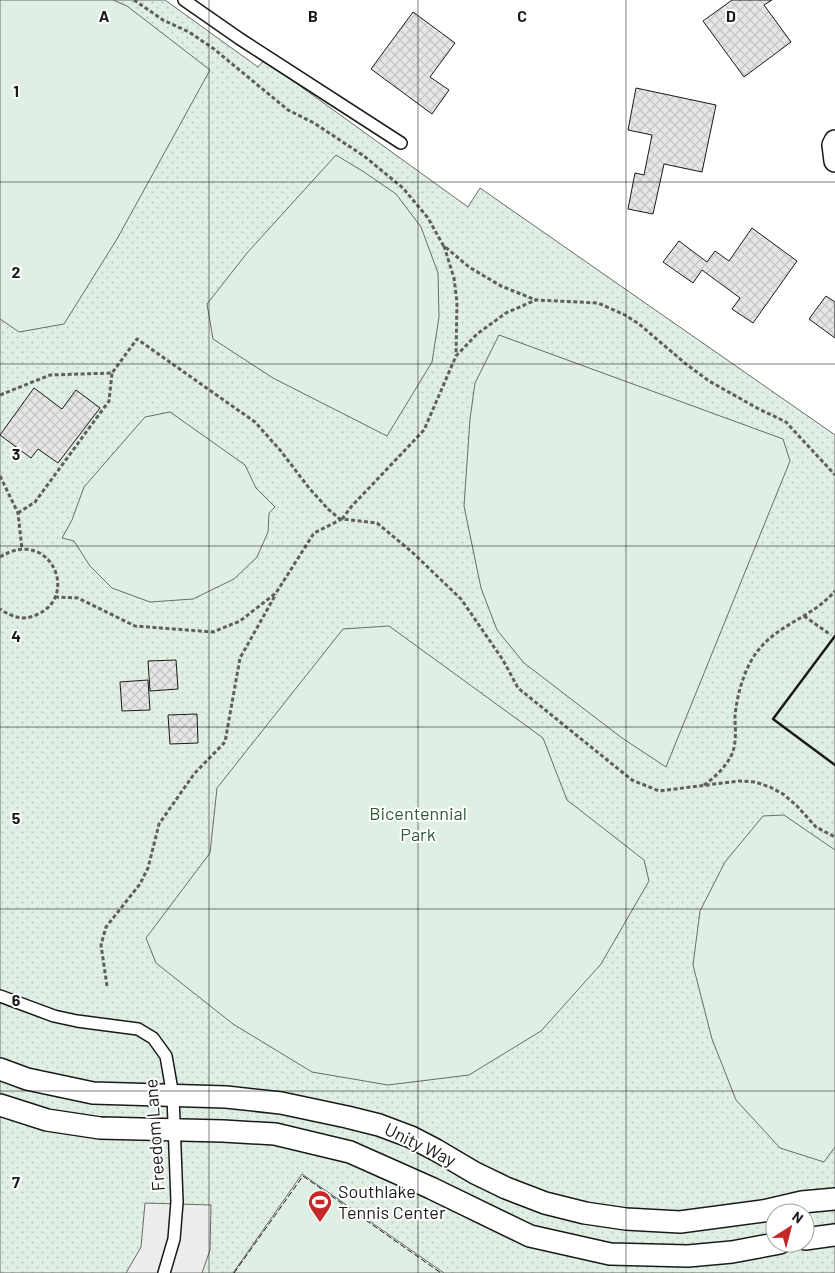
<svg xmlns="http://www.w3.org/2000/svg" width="835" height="1273" font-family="Barlow,sans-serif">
  <defs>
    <pattern id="park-dots" width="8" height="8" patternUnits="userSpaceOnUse" patternTransform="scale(1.25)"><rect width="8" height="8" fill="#e0efe3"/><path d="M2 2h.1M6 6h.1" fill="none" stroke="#c0ccc2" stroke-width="1.8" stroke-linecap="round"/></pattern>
    <pattern id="building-cross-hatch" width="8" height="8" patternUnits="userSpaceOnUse" patternTransform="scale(1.25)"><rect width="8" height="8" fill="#e6e6e6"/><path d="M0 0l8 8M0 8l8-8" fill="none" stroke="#c5c5c5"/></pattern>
  </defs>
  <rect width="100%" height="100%" fill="#fff"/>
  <path fill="url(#park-dots)" stroke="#6a6a6a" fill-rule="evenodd" d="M0,0H165L258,67L264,60L468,207L480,188L835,435V1273H0ZM775,1213H805V1243H775Z"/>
  <g fill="#e0efe3" stroke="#6a6a6a">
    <polygon points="0,0 113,0 127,6 210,70 117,239 64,324 19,332 0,319"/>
    <polygon points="336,155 364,172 396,194 421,227 438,273 439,317 432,362 387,436 273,378 213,339 207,304 247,253"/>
    <polygon points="499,335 783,439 790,461 666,767 622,738 524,663 497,630 481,588 464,506 470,419 475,383"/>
    <polygon points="170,412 245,465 256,488 275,507 269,513 268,532 257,557 234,579 193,599 150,602 112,588 90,566 74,541 62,538 72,520 84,487 145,417"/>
    <polygon points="389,626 543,738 567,800 644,860 649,881 601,964 541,1031 469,1075 388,1085 312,1072 233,1024 156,963 146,938 210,853 217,788 343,629"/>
    <polygon points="784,815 835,850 835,1147 824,1162 780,1148 736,1100 712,1039 693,965 700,911 725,862 763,816"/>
    <polygon points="302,1174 444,1273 233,1273"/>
  </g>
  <polygon fill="#ededed" stroke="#6a6a6a" points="145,1203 211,1205 210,1250 202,1273 126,1273 141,1247"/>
  <g fill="url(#building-cross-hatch)" stroke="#1a1a1a">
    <polygon points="732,0 772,0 764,5 791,42 744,77 703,21"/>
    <polygon points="413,12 455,43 430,77 449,90 432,114 371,69"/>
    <polygon points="636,88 716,105 702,172 664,164 653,214 628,209 635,173 644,175 652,135 628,130"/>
    <polygon points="752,228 797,261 753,323 732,309 740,298 702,270 693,283 663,262 679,241 707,262 715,251 729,261"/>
    <polygon points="826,296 835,302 835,338 809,319"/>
    <polygon points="34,388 62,409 76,390 100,408 58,463 38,449 31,458 0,435"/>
    <polygon points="176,660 178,689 150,691 148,661"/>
    <polygon points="148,680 150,710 122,711 120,682"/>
    <polygon points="197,714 198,743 170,744 168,715"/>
  </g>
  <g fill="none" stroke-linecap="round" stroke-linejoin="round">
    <g stroke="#1a1a1a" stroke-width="14">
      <g id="service">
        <polyline points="184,0 240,39 401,143"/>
        <polyline points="0,996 54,1016 77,1021 138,1029 153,1038 166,1056 173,1096 177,1202 174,1239 164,1273"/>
      </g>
    </g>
    <g stroke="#1a1a1a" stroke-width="24">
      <g id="minor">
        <polyline points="835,141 833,145 835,161"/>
        <polyline points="0,1069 27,1079 93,1093 226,1097 281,1103 347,1117 379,1125 411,1137 436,1150 475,1173 506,1188 545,1203 585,1213 626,1219 680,1222 763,1211 802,1202 835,1199"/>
        <polyline points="0,1105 47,1120 100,1128 223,1131 275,1134 350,1152 431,1188 530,1236 610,1254 688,1256 732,1252 780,1243"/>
        <polyline points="805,1239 835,1235"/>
      </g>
    </g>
    <g stroke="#5f5f5f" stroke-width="3" stroke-dasharray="4 2.5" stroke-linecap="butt">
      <polyline points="134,0 163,20 189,32 214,49 288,110 314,123 364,156 403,188 428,218 443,245 469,267 501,286 536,300"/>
      <polyline points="444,246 454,278 457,302 456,356"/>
      <polyline points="0,395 50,375 112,373 137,339 255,422 280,450 309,488 328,509 341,520"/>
      <polyline points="0,476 18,513 22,549"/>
      <polyline points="18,513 35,502 109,401 112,373"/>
      <polyline points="342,519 351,507 424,430 456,356 477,334 506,313 536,300 598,303 625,315 639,324 686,364 709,381 757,408 786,422 835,475"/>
      <path d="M0,557C50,526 81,597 36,615C23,621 12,617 0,609"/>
      <polyline points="55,597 78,598 135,626 213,632 240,621 276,593 314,533 342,519 377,523 412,552 461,599 503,660 518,688 632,780 659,791 739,781 755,782 770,787 783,794 796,805 816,827 835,837"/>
      <polyline points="804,616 831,635"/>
      <path d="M704,785C715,777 726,767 732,754C737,742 735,728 735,716C737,696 742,678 751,661C772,624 809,621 835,591"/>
      <polyline points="107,986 101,945 106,927 140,884 148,868 159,824 194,774 225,742 240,658 276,594"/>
    </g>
    <use href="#service" stroke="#fff" stroke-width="11"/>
    <use href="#minor" stroke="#fff" stroke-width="21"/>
    <polyline stroke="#1a1a1a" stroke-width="1" stroke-dasharray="6 2.5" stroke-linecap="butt" points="234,1273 303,1176 441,1273"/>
    <polyline stroke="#1a1a1a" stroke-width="2.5" points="835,636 773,719 835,765"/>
  </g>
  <path fill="none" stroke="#1a1a1a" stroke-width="1" stroke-opacity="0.55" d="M209,0V1273M418,0V1273M626,0V1273M0,182H835M0,364H835M0,546H835M0,727H835M0,909H835M0,1091H835"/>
  <defs>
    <g id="stadium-pin" transform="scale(1.25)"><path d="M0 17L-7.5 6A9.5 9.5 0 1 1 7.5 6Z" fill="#c62828" stroke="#fff"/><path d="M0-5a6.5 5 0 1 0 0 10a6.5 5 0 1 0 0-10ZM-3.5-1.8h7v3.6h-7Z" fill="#fff"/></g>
  </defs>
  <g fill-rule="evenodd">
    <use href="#stadium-pin" x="320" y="1202"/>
  </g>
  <g text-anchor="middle" stroke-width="4" stroke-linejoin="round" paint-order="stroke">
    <g font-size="18" fill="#2b5a34" stroke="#fff">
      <text x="418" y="820">Bicentennial<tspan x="418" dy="21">Park</tspan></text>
    </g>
    <g font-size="18" fill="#1a1a1a" stroke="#fff">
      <text transform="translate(155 1135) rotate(-94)" y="6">Freedom Lane</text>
      <text transform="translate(420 1145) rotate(26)" y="6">Unity Way</text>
    </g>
    <g font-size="18" fill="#1a1a1a" stroke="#fff" text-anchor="start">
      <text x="338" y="1198">Southlake<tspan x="338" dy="21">Tennis Center</tspan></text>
    </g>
  </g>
  <g font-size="16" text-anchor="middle" font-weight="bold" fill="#1a1a1a" stroke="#fff" stroke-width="4" stroke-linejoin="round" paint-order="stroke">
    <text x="104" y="22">A</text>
    <text x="313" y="22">B</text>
    <text x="522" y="22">C</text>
    <text x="731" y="22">D</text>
    <text x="16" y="97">1</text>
    <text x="16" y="278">2</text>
    <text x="16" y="460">3</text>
    <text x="16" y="642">4</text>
    <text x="16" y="824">5</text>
    <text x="16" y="1006">6</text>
    <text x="16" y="1188">7</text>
  </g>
  <g transform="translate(790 1228) rotate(36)"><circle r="24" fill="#ffffff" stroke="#a3a3a3"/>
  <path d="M0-4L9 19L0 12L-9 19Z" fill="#c62828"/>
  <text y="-8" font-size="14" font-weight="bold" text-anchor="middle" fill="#1a1a1a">N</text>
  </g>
</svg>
